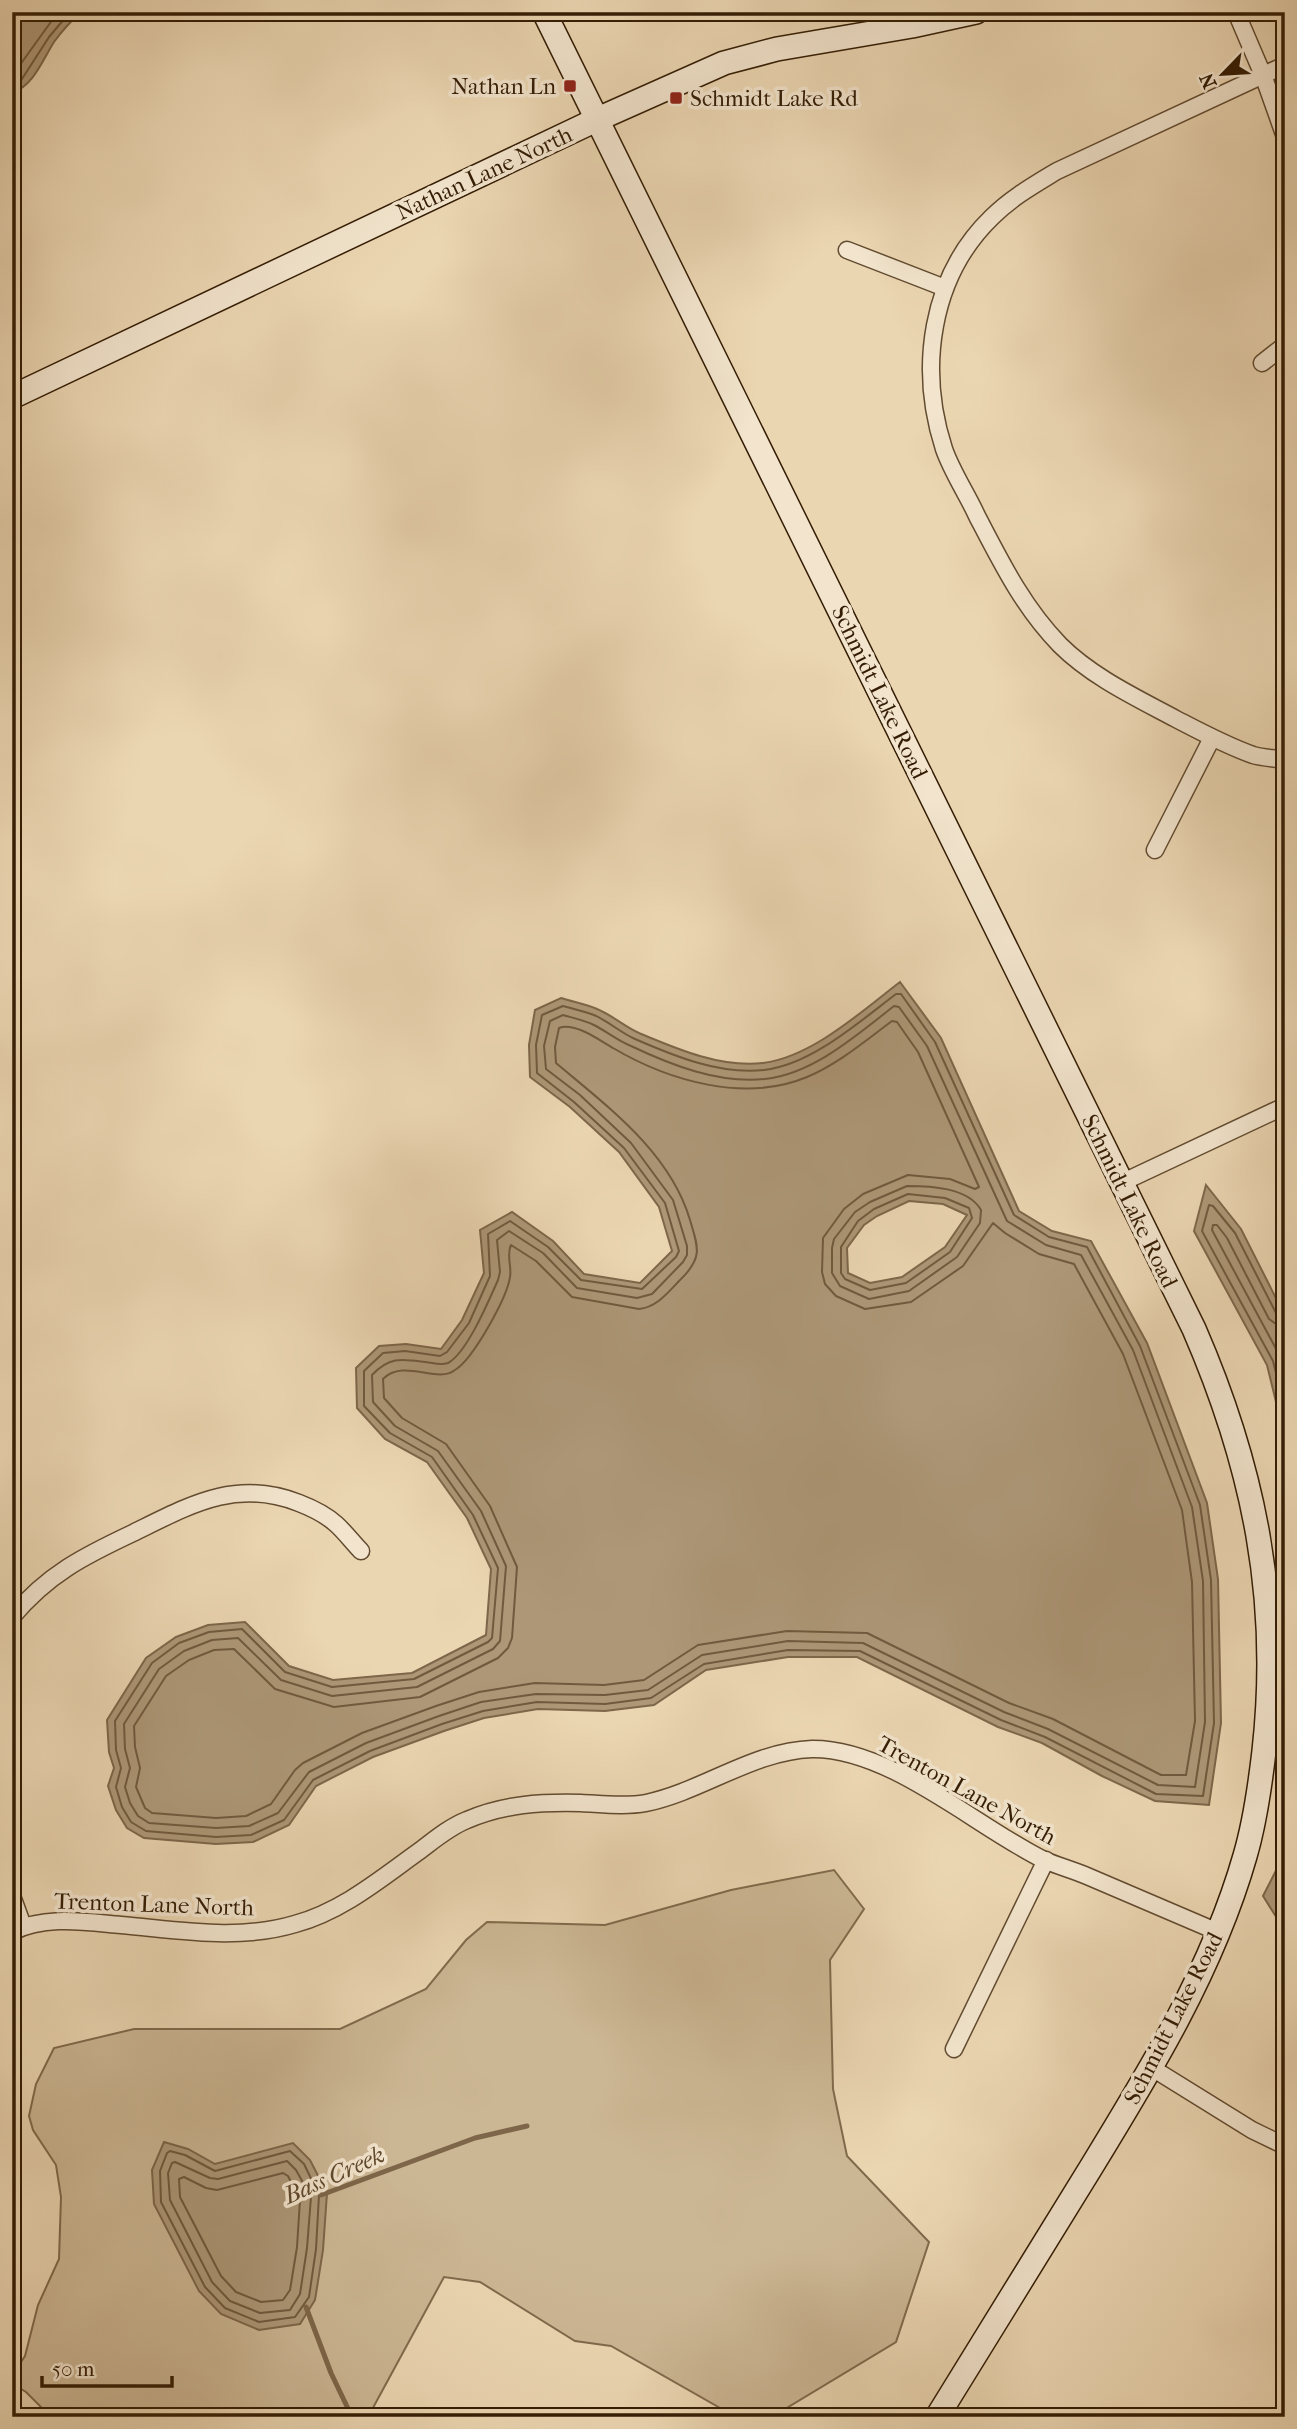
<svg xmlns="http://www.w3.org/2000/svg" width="1297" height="2429" font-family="'IM FELL French Canon',serif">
  <rect width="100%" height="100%" fill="#ebd6b2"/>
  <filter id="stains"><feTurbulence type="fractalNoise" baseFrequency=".00286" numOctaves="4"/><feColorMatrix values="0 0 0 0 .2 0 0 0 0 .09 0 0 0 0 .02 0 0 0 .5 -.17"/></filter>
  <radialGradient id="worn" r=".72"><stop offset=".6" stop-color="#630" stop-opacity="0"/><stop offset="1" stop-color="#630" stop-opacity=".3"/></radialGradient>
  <polygon fill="#ccb794" stroke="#806a4c" stroke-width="2" points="834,1870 864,1909 830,1960 833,2089 847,2156 929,2242 896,2342 775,2415 736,2417 611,2346 575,2341 480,2282 444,2277 368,2417 51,2417 26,2392 16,2386 15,2371 25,2356 38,2305 59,2259 61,2197 56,2165 33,2130 29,2116 36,2084 54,2048 134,2029 340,2029 426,1989 466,1940 487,1922 605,1925 731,1890"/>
  <g fill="#ad9777" stroke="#7d6649" stroke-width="2" fill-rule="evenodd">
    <path d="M12,12H81C71,21 62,31 54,42C42,61 34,85 12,93Z"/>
    <path d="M900,982L941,1038L1019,1211L1052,1231L1091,1241L1147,1343L1207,1503L1218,1579L1221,1723L1209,1805L1155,1801L1102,1776L1042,1743L998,1727L857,1657H788L706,1670L654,1705L605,1711L538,1709L484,1718L444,1731L373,1757L316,1786L289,1825L253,1842L216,1844L144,1838L127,1828L116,1810L108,1786L114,1768L109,1752L107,1720L146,1658L176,1637L208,1625L245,1622L289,1666L333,1680L412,1673L486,1635L491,1569L467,1518L427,1462L385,1439L357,1408L356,1368L379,1346L406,1344L441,1349L462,1320L484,1273L480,1230L512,1212L553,1241L584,1274L640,1283L672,1251L659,1207L619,1152L570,1107L530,1077L529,1045L535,1010L561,998C573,1002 586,1004 597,1009C612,1015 625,1027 639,1033C677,1049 721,1068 763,1063C812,1057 862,1011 900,982ZM909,1201L943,1204L967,1215L945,1247L902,1277L870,1283L848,1273L847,1248L864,1225L877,1216Z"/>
    <polygon points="1206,1185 1241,1229 1285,1316 1285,1439 1267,1365 1194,1231"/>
    <polygon points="1285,1853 1285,1931 1263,1896"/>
    <polygon points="164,2142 188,2149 215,2164 293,2143 310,2160 327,2193 323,2250 315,2300 300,2324 259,2330 221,2314 199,2291 154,2204 152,2170"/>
  </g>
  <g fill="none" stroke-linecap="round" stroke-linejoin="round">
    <g stroke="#705a3e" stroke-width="2">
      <polyline points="12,76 58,12"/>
      <polyline points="12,85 20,82 49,37 70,12"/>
      <path d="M896,994H901L935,1042L1014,1215L1049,1237L1087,1247L1140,1346L1200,1505L1211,1580L1214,1723L1203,1796L1156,1794L1045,1737L1001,1720L860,1651L788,1650L704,1664L651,1698L605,1704L537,1702L483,1711L442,1724L370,1751L313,1780L284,1820L251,1835L216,1837L146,1831L131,1822L122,1807L116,1787L121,1768L116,1750L115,1721L152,1663L179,1643L209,1632L242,1629L285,1672L332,1687L414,1679L488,1642L492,1638L498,1568L473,1515L432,1457L390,1433L364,1406V1371L383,1353L405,1351L440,1356L447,1352L469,1323L490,1276L488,1234L510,1221L548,1247L581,1280L642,1289L676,1257L679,1251L665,1203L624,1148L574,1102L537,1073L536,1045L542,1015L563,1006C573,1009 584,1011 594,1015C608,1021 621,1033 635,1039C674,1056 720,1075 764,1070C811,1065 859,1022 896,994Z"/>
      <path d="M894,1006L899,1007L927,1046L1007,1221L1046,1245L1081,1255L1133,1350L1192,1507L1203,1581L1205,1722L1195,1787L1158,1785L1048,1729L1004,1712L863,1643L788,1641L702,1655L648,1690L605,1695L536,1694L481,1702L439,1716L366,1743L309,1772L278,1813L249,1826L216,1828L149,1823L138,1816L130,1803L125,1787L130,1768L125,1749L124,1724L159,1669L184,1651L212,1640L238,1638L281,1680L332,1696L417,1687L493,1649L500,1641L506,1566L481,1511L438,1451L395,1426L373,1402L372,1375C392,1354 405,1360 432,1363C437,1364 442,1365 448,1363C467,1353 489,1300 498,1280L500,1272L497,1240L509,1231L543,1253L577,1288L637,1298L652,1294L683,1262L687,1255V1246L673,1200L631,1143L580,1095L546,1069L544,1046L550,1021L563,1015C573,1018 584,1020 594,1025C606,1031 618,1041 631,1046C671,1065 719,1084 765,1079C813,1074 857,1035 894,1006Z"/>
      <path d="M892,1021L897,1022L918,1052L979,1187L975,1189L950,1179L908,1175L863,1194L844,1209L823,1238L822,1272L825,1284L836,1296L865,1309L911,1302L963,1266L993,1223L1005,1233L1039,1254L1074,1264L1123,1354L1182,1510L1192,1582L1195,1721L1186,1775H1161L1053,1719L1009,1703L867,1633L787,1631L698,1645L644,1680L604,1685L535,1683L479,1692L436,1706L362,1733L303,1763L295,1770L271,1804L246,1816L216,1818L152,1813L145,1808L136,1787L140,1768L135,1747L134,1726L166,1676L189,1660L214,1650L234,1649L275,1689L334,1707L420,1697L498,1658L508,1648L512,1638L517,1567L490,1506L446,1444L402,1418L384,1398L383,1379C397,1365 416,1372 434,1374C442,1375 449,1375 455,1370C473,1359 507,1298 510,1277C512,1266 506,1255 511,1245L536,1261L572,1297L639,1309C658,1307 669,1291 682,1278C703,1257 698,1247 690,1220C670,1152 608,1107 556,1063L555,1047L559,1028C575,1022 599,1040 613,1048C669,1081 745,1103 807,1077C838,1064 865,1041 892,1021Z"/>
      <path d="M907,1186C929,1186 968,1187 981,1210L980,1223L957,1257L909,1291L869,1299L840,1286L832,1273V1248L834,1239L855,1212L870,1202Z"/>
      <polygon points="908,1194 945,1198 969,1208 972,1218 950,1252 906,1283 870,1290 845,1279 841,1273 841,1247 858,1221 874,1209"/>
      <polyline points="1285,1317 1276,1313 1235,1233 1213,1206 1209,1205 1202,1231 1273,1361 1285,1409"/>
      <polyline points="1285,1325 1276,1324 1269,1319 1227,1238 1217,1225 1213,1225 1212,1230 1281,1358 1285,1372"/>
      <polygon points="170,2151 185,2155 215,2171 290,2151 304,2164 319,2195 316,2249 309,2297 295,2317 259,2322 225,2308 205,2287 161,2202 160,2171 167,2153"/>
      <polygon points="287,2161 296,2170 311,2197 307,2248 300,2294 290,2310 260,2313 230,2301 212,2282 170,2200 168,2173 172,2163 175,2162 210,2178 218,2179"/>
      <polygon points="283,2173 288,2176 300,2200 297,2247 290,2290 283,2300 261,2302 236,2292 221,2276 180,2197 179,2179 184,2177 206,2188 217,2190"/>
    </g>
    <g stroke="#7d6649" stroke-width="5">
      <polyline points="321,2195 475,2138 527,2126"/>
      <polyline points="306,2307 331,2373 352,2417"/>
    </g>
    <g stroke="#624b30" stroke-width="19">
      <g id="street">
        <polyline points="1236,12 1263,75 1285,137"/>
        <path d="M1285,65L1057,171C1034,185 1011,198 992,217C930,277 918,369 944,449C952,472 967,494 977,516C1001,562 1023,607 1060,645C1092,677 1137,698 1176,719C1201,732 1227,746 1253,755C1263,758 1275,758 1285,760"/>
        <polyline points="847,250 945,288"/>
        <polyline points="1262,363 1285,345"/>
        <polyline points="1155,850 1212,738"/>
        <polyline points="1121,1183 1285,1106"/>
        <path d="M12,1617C48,1574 84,1556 133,1533C190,1505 236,1478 299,1503C312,1508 326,1515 336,1524C345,1532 353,1543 361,1551"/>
        <polyline points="12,1896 23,1926"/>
        <path d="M12,1932C45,1915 86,1922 121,1925C179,1930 238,1941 295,1924C342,1911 379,1880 418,1852C433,1841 449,1827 467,1820C504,1804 541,1802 581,1803C602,1804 625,1807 646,1803C703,1791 753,1751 812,1749C890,1748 975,1826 1044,1860C1058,1866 1073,1870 1087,1876C1131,1895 1175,1914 1218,1932"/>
        <polyline points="954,2049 1046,1860"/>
        <polyline points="1152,2068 1252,2130 1285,2146"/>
      </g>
    </g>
    <g stroke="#341d04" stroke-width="26">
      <g id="secondary">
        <path d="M544,12L1194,1329C1254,1467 1281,1600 1264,1751C1260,1786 1255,1822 1245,1856C1212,1971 1149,2073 1087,2174C1037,2255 987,2336 937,2417"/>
        <polyline points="12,397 598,119 724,63 777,49 912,26 976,12"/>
      </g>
    </g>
    <use href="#street" stroke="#f2e4cd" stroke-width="16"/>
    <use href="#secondary" stroke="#f2e4cd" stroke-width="23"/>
  </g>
  <g fill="#8f2418" stroke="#f2e4cd" stroke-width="2.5">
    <rect x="563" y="79" width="14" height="14" rx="3.5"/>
    <rect x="669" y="91" width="14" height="14" rx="3.5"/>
  </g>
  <g text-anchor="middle" stroke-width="7" stroke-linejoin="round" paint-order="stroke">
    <g font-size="23" fill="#341d04" stroke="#f2e4cd" text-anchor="end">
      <text x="556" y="94">Nathan Ln</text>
      <text x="690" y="106" text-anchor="start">Schmidt Lake Rd</text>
    </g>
    <g font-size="23" fill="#341d04" stroke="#f2e4cd">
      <text transform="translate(484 173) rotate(-25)" y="8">Nathan Lane North</text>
      <text transform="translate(880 692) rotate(64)" y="8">Schmidt Lake Road</text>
      <text transform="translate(1130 1201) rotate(64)" y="8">Schmidt Lake Road</text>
      <text transform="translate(967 1790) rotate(29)" y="8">Trenton Lane North</text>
      <text transform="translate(154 1904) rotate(2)" y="8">Trenton Lane North</text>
      <text transform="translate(1173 2018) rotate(-63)" y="8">Schmidt Lake Road</text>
    </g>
    <g font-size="24" font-style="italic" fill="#5e482c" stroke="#f2e4cd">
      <text transform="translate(334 2175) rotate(-24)" y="8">Bass Creek</text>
    </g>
  </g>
  <rect width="1297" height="2429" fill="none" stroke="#ebd6b2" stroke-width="42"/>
  <rect x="14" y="14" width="1269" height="2401" fill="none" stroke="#341d04" stroke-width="3.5"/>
  <rect x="21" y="21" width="1255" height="2387" fill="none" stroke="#341d04" stroke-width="2"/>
  <g transform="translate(1223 74) rotate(245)" stroke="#f2e4cd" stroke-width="5" paint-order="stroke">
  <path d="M0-5L12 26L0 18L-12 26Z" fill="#341d04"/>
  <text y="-10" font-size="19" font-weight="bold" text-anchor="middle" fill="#341d04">N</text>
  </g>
  <path d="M42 2376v10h130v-10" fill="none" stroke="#341d04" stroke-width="3.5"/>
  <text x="52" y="2376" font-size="21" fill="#341d04" stroke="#f2e4cd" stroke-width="5" paint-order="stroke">50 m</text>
  <rect width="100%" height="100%" filter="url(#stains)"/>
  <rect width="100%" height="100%" fill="url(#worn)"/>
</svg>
